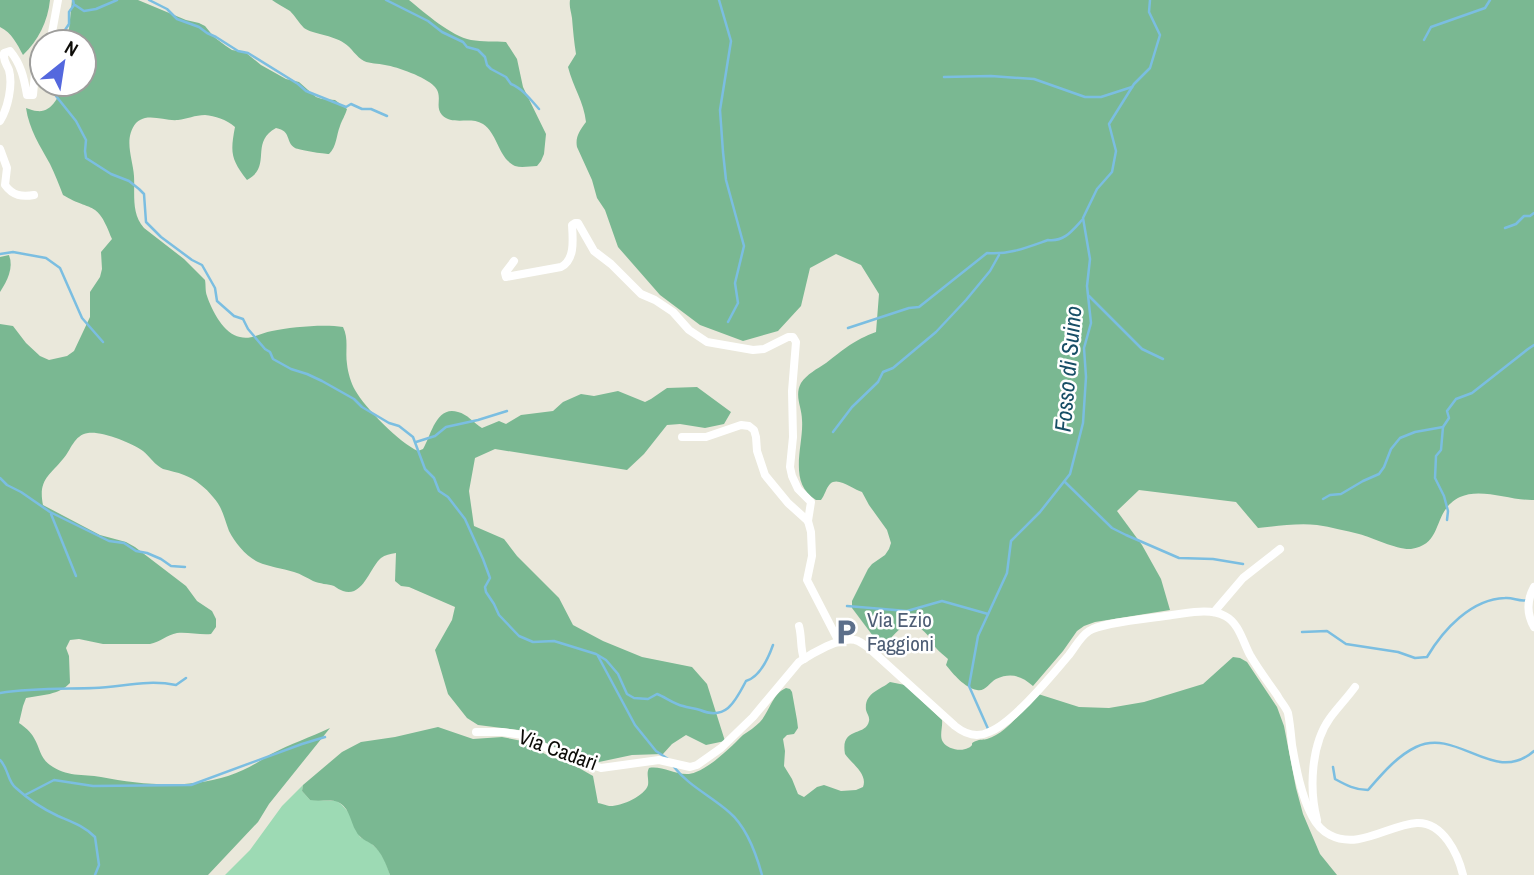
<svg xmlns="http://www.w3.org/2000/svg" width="1534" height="875" font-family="'Archivo Narrow',sans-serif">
  <rect width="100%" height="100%" fill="#eae8db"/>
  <polygon fill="#9ddab4" points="303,785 302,791 310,800 337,801 342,805 350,814 360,837 371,843 380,852 386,863 390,875 225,875 250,850 282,806"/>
  <g fill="#7ab892">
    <path d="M0,0H50C48,21 38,41 23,55C17,44 12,33 0,27Z"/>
    <path d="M72,0H138L186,20L199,23L205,26L214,37L226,46L232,50L245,52L261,65L286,79L299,82L316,97L322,99L335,100L347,109C345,116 342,120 340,126C336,136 337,146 329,154C324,154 299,150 295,148C285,142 292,131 276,128C249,143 273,166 247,180C231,159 230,153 235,127C226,119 215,116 205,115C195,115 187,119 178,120C167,121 156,116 145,118C142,119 139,120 136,123C123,139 133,159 134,176C135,194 131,213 144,228L184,259L205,280C206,285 205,291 207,296C212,311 224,334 240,337C251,340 261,333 272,331C291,327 324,324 343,327C349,339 345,351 347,364C348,373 351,383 355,390C365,408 400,443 418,451L423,449C431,436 436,405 458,412C467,414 474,423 482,428L499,421L506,424L521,415L553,411L563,402L581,394L594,396L618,391L645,402L651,399L667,388L697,387L731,412L724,424L705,428L680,424L667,425L644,454L627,470L495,449L475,458L469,491L474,526L504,539L517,556L559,598L573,625L603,641L642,657L692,667L707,684L725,741L706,745L686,735L672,744L663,754L632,755L599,762L549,745L527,731L478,725L467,718L448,694L435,650L452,620L455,607L409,587L401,586L395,581L396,553C390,554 385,555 381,558C370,567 363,598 343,591C340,590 337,588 334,586C328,584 320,584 313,581C307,578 301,574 294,572C282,568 269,567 258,562C246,556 235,543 229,531C224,518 223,508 213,497C206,488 195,479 184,475C177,472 170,471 163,469C155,465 150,457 143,451C132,443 102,431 88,433C74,435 71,450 63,459C49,476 38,480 43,505L100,535L126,542L135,547L186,586L197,601L212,611L216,619V627L211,634C200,635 188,632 177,633C167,635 160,642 150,644H103L79,639L70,640L66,648L69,656L70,683C59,695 42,695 26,698L23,706L19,723C25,727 31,732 34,738C40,748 40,758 50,765C66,777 83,774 101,777C142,785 188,789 228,776C244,771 257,763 271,754C290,744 311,737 330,728L269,804L258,822L208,875H0V324L13,326L26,343L40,356L49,360L67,356L74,351L90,317V292L100,277L102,269L101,252L112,239C97,199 93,213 63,195C59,185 55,174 50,164C40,146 29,129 26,108C30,109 34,111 37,111C51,113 61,96 61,84H84V42H63L69,29Z"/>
    <path d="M272,0H409C425,13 451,36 471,40C482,42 495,41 506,42L517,59L523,87L546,134L544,154L541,161L537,166C530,166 522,168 515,166C498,158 498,134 483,124C470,116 453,126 442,115C434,106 444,96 434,86C425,77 398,67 385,65C378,63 370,64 364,61C356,57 352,48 344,43C333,35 312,34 304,28C299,23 295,16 290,11C284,7 277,4 272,0Z"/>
    <path d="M570,0H1534V500C1512,501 1481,487 1460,497C1431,511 1445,544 1411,549C1397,550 1374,538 1359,534C1346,531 1331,527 1317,525C1298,523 1277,526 1258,528L1236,502L1139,490L1117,511L1142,545L1161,579L1170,610L1095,622L1084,626L1077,631L1063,651L1033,686C1022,676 1011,672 996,679C990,682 985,692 977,690C965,688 953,674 946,665L948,659C944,655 939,652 936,648C933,645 932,641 930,638C912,615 901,625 887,643L879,644L852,608V601L868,569L872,564L885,555L889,549L891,543L887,530L869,505L862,492C854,490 838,476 830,484C826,488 825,495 821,500H816C787,483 804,445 802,420C802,407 794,396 801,383C807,374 817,369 826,363C844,349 854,340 876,332L879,294L861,265L836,254L810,268L801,306L778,331L743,341L700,325L660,295L618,247L605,210L597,198L592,180L577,147C575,137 580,130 586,122C584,102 573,87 568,67L576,54C574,42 573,30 572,18C571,11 569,7 570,0Z"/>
    <path d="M9,255C14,268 7,281 0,292V257Z"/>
    <path d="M1233,657L1240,658L1247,662L1277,707L1284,726L1296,788L1303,814L1320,854L1337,875H390C386,864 382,853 373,845C367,841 359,838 356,831C350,821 350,808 338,802C331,799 319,802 310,800L302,791L303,785L342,752L361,742L395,737L438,727L473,739L502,737L522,741L545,754L579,768L593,776L598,803C600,803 608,806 609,806C620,807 645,796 648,785C649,778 646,774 649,768C664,765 681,779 696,772C712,766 731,747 743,735C749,731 755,727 760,722C770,711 772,694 786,688L790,689L792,692L797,720L798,728L794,734L787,735L783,739L785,751L784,766L792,779L798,794L804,797L817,787L824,785L841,791L856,790L863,787C868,774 852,764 845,754C840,726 866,737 869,721C870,717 867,714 866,710C864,693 880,690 890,682L905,685L942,720C943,726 939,737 943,742C947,749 961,752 968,748C976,744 968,744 976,741C980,739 984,740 987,739C1009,732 1022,710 1035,693L1079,707L1109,708L1144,702L1203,684Z"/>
  </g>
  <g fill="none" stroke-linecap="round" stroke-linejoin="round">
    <g stroke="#7bbee1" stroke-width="2.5">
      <polyline points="149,0 167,9 177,19 199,27 207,33 216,37 238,51 248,53 298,84 306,91 346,107 351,104 362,109 371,109 387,116"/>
      <path d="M386,0L428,21L442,32L463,42L467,47L478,50L485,57L487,65L491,69L506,77L511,84C522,88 531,100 539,109"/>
      <polyline points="719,0 731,41 720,110 723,152 726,180 744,246 735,283 738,303 728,322"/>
      <polyline points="75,5 84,11 96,9 117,0"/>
      <polyline points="1424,40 1431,27 1485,8 1490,0"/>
      <polyline points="57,42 69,24 69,12 74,5 73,0"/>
      <polyline points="944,77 991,76 1034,79 1085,97 1101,97 1132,87"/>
      <path d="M55,84L56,96L76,121L86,140L85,151L86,158L111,174L129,181L139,189L144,194L146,222L161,237L192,260L202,265L215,288L217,301L234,316L243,319L248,329L265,349L270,352L273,359L291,369L307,374L322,381L354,399L362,407L389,423L399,426L413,437L425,469L434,478L439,491L448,497L465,519L483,559L490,578L485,587L486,592L494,604L499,615L519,636L533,642L554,641L596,654L606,660L618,674L627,694L634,698L648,699L657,694C665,697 674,704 683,706C688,708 694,708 700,710C726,721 735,702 746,681C760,677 768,659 773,645"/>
      <polyline points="1505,228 1516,224 1524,216 1530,216 1534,213"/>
      <polyline points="0,254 13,252 46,258 60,268 82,318 103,342"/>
      <polyline points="1089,296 1142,349 1163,359"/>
      <path d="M848,328L909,308L919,307L987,253C1009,255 1028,247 1048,240C1064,242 1072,231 1082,220"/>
      <polyline points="1443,427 1441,450 1436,456 1435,478 1444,496 1448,511 1447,520"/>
      <polyline points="833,432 852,407 878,382 883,372 893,368 936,332 966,300 990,271 999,255"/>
      <polyline points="416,442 435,436 446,427 478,420 507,411"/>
      <polyline points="0,478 7,485 21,492 50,512 109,541 124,543 136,551 147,553 161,559 171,566 185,567"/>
      <polyline points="1065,482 1112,528 1126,535 1179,558 1213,559 1243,564"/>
      <polyline points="1323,499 1330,495 1341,494 1363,481 1379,474 1384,467 1391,449 1400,438 1415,432 1443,427 1449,418 1447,411 1456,399 1472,393 1528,349 1534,345"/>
      <polyline points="51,514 76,576"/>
      <polyline points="847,606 907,611 942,601 988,614"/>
      <path d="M1302,632L1327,631L1346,644L1398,652L1415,658L1427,657C1443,630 1471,599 1505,598C1513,597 1519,602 1527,600"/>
      <polyline points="598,656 635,725 656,751 668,759"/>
      <path d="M0,693C31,688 62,689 94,688C122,687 147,679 176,685L186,678"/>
      <polyline points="989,731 969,686 978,636 1007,573 1011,541 1040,512 1070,474 1083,423 1086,377 1084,348 1091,323 1087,286 1090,259 1083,218 1097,189 1112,172 1116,151 1109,124 1134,84 1150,68 1160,35 1149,12 1150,0"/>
      <path d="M0,760C9,769 7,781 16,788C28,799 43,809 58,816C72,822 84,826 95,837L99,865L95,875"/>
      <path d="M674,767C689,786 711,796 729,812C747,827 756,853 762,875"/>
      <path d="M1333,767L1335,779C1346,785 1355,790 1368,790C1382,774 1397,756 1416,747C1458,727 1494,786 1534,751"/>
      <polyline points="25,795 54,780 93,786 191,785 302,744 325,737"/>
    </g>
    <g stroke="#fff" stroke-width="8">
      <polyline points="47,42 51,38 58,0"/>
      <path d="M0,121C8,108 13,85 9,70C6,63 3,61 4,53L10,51C21,64 24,78 27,95H33L36,62L42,48"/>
      <path d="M0,149L7,168L5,185C13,196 22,197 34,195"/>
      <path d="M514,261L505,273L506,277L561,267C575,260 573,240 572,225L575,223H578L594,251L611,264L641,294L655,300L673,312L689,330L707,342L753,350L764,349L788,337H793L796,342L792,391L793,437L790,467L792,476L798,489L811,502L808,521"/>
      <polyline points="682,437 706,437 741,425 749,426 754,430 756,437 757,451 765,475 788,503 808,521 811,532 812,556 807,580 839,642"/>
      <path d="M1534,587C1527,600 1526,613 1534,627"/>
      <polyline points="1214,612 1243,578 1280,549"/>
      <path d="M799,626C802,637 800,648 804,659"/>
      <path d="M476,732H502L523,735L554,752L601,768L659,760L690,767L697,765L721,748L753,717L799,662C811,654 841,636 855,640C860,641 865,645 870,649L955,726C965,734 977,738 989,732C1013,723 1052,675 1069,655C1076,646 1080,637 1089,631C1102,622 1154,618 1172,615C1189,613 1210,608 1225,616C1239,623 1243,642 1250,655C1258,669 1268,682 1277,695C1280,701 1286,707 1288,713C1290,723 1291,735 1292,745C1296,768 1301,795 1312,816C1316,824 1322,831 1330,835C1359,850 1388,825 1417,823C1443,822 1458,854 1463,875"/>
      <path d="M1317,820C1309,789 1311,744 1330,718C1338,707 1347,698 1355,687"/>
    </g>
  </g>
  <defs>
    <g id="parking-bare" transform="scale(2.1)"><path d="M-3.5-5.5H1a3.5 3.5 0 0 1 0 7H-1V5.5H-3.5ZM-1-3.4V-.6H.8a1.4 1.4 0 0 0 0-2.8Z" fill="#5c6f8a" stroke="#fff" stroke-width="2.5" paint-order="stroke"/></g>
  </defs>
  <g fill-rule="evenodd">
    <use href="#parking-bare" x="846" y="632"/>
  </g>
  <g text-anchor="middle" stroke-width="5" stroke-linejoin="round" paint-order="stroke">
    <g font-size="21" fill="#4e5e75" stroke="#fff" text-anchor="start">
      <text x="867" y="627">Via Ezio<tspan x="867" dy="24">Faggioni</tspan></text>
    </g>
    <g font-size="21" fill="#0d0c08" stroke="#fff">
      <text transform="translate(558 750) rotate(20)" y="7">Via Cadari</text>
    </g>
    <g font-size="23" font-style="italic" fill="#174e66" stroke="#fff">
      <text transform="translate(1068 369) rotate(-85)" y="8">Fosso di Suino</text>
    </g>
  </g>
  <g transform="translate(63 63) rotate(30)"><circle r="33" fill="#ffffff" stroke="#9e9e9c" stroke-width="2"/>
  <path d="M0-5L12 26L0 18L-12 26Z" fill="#5468de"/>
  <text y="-10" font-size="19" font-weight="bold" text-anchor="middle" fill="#0d0c08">N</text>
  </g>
</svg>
